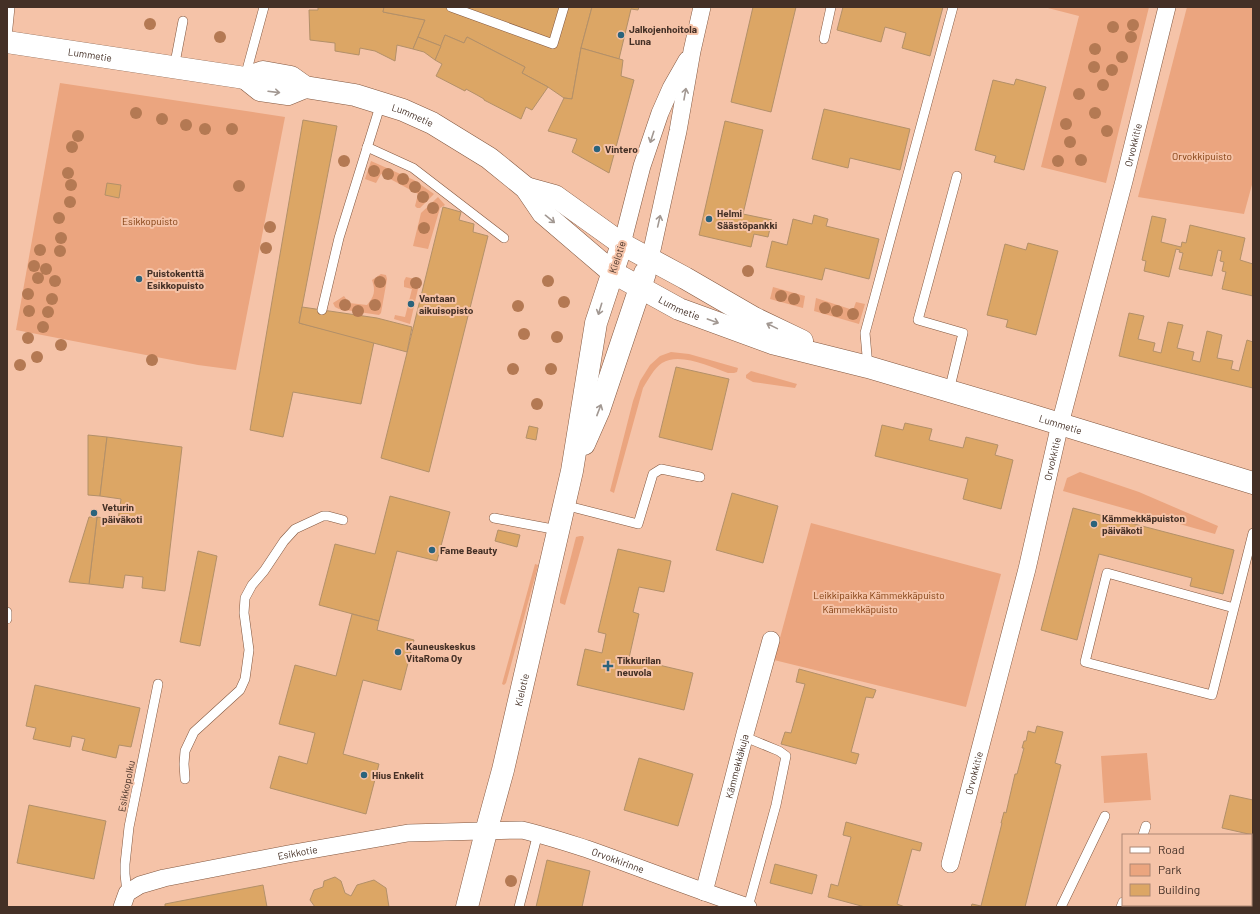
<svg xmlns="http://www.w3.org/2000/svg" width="1260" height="914" font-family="Barlow,sans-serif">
  <rect width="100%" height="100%" fill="#f5c3a8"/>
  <g fill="#eba57f">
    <polygon points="1044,7 1149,7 1106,183 1041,167 1079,16"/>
    <polygon points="1187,7 1253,7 1253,181 1244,214 1138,197"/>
    <polygon points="60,83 285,117 236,370 198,365 16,330"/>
    <polygon points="371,161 414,180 434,194 420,208 417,208 415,206 418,194 381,174 376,183 365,179"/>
    <polygon points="438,197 445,205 440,208 428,249 413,246 421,213"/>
    <path d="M381,274L386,275L387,279L381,313L379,315L339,309L335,307L333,303L344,296L349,303L367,305C374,297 376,291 372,280Z"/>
    <polygon points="406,277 420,280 410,324 394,319 395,315 405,317 412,289 404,287 404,281"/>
    <polygon points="773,287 805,296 803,308 770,299"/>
    <polygon points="816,298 853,310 856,302 865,304 859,324 814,311"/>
    <path d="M671,352L689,354L738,368L737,372L734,373H728C710,367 680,352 662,363C654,368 648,380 643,388L614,493L610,491L633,401L640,381L650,365L660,356Z"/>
    <polygon points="751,371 797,384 795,388 753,382 746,378 746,375"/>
    <polygon points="1080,472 1139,492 1218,526 1215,534 1063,491 1067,478"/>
    <polygon points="811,523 1001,574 966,707 774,660"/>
    <polygon points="580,536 583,536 584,538 565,605 560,603 560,599 576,537"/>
    <polygon points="535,564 538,565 538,566 506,683 504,685 502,684"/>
    <polygon points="1147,753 1151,800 1104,803 1101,756"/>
  </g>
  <g fill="#dca665" stroke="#b39069">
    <polygon points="318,7 384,7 383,12 425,20 413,49 397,45 395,61 375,51 360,48 359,55 335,51 335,43 310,40 309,10 318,10"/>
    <polygon points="384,7 592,7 581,48 572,99 564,98 548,87 522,73 525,67 467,37 464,43 445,35 441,46 418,37 425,20 383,12"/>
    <polygon points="592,7 639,7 638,10 631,9 619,59 581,48"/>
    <polygon points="753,7 796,7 771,112 731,102"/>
    <polygon points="843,7 943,7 930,56 902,48 906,33 885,27 881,42 837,30"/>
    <polygon points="445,35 464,43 467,37 525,67 522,73 548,87 532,110 526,107 521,119 484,100 484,99 477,95 466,89 465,91 436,76 442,64 435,60"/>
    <polygon points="418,37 441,46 435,60 424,52 413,49"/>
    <polygon points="581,48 623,60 621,76 634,80 609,173 572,152 577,139 548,131 564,98 572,99"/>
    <polygon points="1016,79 1046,87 1024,170 994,162 996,156 975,150 993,80 1014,85"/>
    <polygon points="824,109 910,129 900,170 850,158 848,168 812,159"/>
    <polygon points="303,120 337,126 299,323 374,342 361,404 293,392 283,437 250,430"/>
    <polygon points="725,121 763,130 743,214 772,220 768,237 754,234 751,247 699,235"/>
    <polygon points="107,183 121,185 119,198 105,195"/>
    <polygon points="443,207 461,212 459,220 474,224 473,232 488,236 429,472 381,458"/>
    <polygon points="814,215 828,219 826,226 879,239 869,279 825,268 822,280 766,267 772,241 787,245 793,219 812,224"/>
    <polygon points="1152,216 1166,219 1161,242 1181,247 1182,242 1186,243 1190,225 1245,238 1240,260 1253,264 1253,296 1222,289 1226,272 1222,271 1224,262 1220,261 1222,251 1218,250 1212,276 1179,269 1183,253 1179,252 1180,250 1176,249 1169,277 1144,271 1146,261 1142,260"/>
    <polygon points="1028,243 1058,251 1036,335 1006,327 1008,320 987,315 1005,244 1026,250"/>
    <polygon points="302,307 377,318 412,327 407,352 299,323"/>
    <polygon points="1129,313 1144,316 1138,339 1155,343 1153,351 1161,353 1168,322 1183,325 1177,348 1194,352 1192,360 1200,362 1207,331 1222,335 1217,358 1233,361 1231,369 1239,371 1247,340 1253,342 1253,388 1119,356"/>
    <polygon points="676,367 729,379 712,450 659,437"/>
    <polygon points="905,423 932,429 929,440 963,448 966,437 998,445 995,455 1013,460 1001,509 963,499 968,479 875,456 882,425 903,430"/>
    <polygon points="529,426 538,428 536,440 526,438"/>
    <polygon points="88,435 107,437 100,496 88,495"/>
    <polygon points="107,437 182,447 165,591 142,588 143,577 125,575 123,588 89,584 97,517 118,520 121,499 100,496"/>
    <polygon points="732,493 778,506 763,563 716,550"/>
    <polygon points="390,496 450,512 437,561 397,551 379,621 319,605 335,544 375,554"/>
    <polygon points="1073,508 1234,550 1223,594 1190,586 1192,578 1099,554 1077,640 1041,630"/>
    <polygon points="89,517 97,517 89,584 69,582"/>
    <polygon points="498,530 520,535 517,547 495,541"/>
    <polygon points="618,549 671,561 664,592 639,587 633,612 639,614 629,658 693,673 684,710 577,685 585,649 602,653 606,634 598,632"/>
    <polygon points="198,551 217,556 200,646 180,642"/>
    <polygon points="352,614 379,621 377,630 414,640 401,690 363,680 343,754 379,764 366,814 270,788 279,756 307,764 315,733 279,724 295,665 336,676"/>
    <polygon points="799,669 876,690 873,698 866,697 851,752 859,754 856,764 781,744 785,732 791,733 805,684 796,682"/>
    <polygon points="35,685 140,708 131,747 119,745 116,758 82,750 85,739 72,736 70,747 33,739 36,728 26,726"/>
    <polygon points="1037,726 1063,732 1055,763 1061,765 1025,907 971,907 972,904 981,906 1002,823 1001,823 1004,812 1006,813 1015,774 1017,774 1024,748 1022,748 1024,741 1026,741 1028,731 1035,733"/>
    <polygon points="639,758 693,774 678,826 624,810"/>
    <polygon points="1230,795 1253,800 1253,835 1222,828"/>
    <polygon points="29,805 106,821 94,879 17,863"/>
    <polygon points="846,822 922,843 920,851 912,849 897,904 905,907 865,907 828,897 831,884 838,886 851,837 843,835"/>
    <polygon points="547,860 590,871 582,907 536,907"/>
    <polygon points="775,864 817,875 812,894 770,883"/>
    <polygon points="335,877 341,881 345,893 351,896 357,885 374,880 386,888 389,907 315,907 310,900 314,890 323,887 324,881"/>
    <polygon points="263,885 267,907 165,907 165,904"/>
  </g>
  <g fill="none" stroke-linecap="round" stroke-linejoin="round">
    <g stroke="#82573f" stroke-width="10">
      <g id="service">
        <polyline points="451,7 553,44 564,7"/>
        <polyline points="7,37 10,7"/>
        <polyline points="824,39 831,7"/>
        <polyline points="174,68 183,21"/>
        <polyline points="245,77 264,7"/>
        <polyline points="367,147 413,168 504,238"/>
        <polyline points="322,310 339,238 381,103"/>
        <polyline points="868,367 865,333 953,7"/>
        <polyline points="949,391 963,333 918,320 957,176"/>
        <polyline points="564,505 638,524 653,474 661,469 700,477"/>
        <polyline points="494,518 558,530"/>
        <polyline points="1234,608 1107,573 1085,662 1212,695 1253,533"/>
        <polyline points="7,612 7,619"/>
        <polyline points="745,737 779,751 786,756 776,805 748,907"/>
        <polyline points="185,779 184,764 185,751 194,732 240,690 245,679 249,650 244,613 245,598 252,585 264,571 284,541 295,529 323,516 328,516 343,520"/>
        <polyline points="1143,835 1146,826"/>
        <polyline points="1251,855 1253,855"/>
        <polyline points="127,893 125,874 125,864 129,827 158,684"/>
        <polyline points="519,907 538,833"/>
        <polyline points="1061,907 1105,816"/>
        <polyline points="1121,907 1123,902"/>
      </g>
    </g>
    <g stroke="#82573f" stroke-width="18">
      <g id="minor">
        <polyline points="622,244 642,166 660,113 671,88 687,60"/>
        <polyline points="650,259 678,131 692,51 702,7"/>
        <path id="s1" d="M950,864L1027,569L1060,424L1124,181L1167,7"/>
        <path id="s2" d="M704,892L745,734L771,640"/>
        <path id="s3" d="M122,907L127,893L140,885L164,878L288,854L408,833L522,830C544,835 565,842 587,849C641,868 694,889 748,907"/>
      </g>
    </g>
    <g stroke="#82573f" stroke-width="23">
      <g id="tertiary">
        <path id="s4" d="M7,42L245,78L263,72L291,77L305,87L355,95L403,110L432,123L489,158L526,188L543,213L612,272L679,309L772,343L868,367L1024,413L1253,483"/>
        <polyline points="245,78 260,90 288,94 305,87"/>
        <polyline points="526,188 555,196 622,244 685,278 754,318 802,341"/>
        <polyline points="584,444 599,410 645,273"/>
        <path id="s5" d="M467,907L486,832L503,770L572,471L596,323L622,244"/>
      </g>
    </g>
    <use href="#service" stroke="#fff" stroke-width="9"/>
    <use href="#minor" stroke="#fff" stroke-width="17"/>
    <use href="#tertiary" stroke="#fff" stroke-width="22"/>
  </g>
  <g fill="#b47953">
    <circle cx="150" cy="24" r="6"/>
    <circle cx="1133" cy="25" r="6"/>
    <circle cx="1113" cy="27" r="6"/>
    <circle cx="220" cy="37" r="6"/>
    <circle cx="1131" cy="37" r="6"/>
    <circle cx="1095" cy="49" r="6"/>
    <circle cx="1122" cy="57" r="6"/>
    <circle cx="1094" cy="67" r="6"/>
    <circle cx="1112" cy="70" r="6"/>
    <circle cx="1103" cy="85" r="6"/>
    <circle cx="1079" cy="94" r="6"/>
    <circle cx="136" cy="113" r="6"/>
    <circle cx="1095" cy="113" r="6"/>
    <circle cx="162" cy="119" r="6"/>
    <circle cx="1066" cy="124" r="6"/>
    <circle cx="186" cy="125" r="6"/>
    <circle cx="205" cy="129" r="6"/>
    <circle cx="232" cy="129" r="6"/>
    <circle cx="1107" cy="131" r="6"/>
    <circle cx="78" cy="136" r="6"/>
    <circle cx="1070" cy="142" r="6"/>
    <circle cx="72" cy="147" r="6"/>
    <circle cx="1081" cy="160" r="6"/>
    <circle cx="344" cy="161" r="6"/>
    <circle cx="1058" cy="161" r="6"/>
    <circle cx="374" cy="171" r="6"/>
    <circle cx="68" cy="173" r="6"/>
    <circle cx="388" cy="174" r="6"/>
    <circle cx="403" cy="179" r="6"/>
    <circle cx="71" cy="185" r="6"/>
    <circle cx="239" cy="186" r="6"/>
    <circle cx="415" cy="187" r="6"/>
    <circle cx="423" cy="197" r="6"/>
    <circle cx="70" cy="202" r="6"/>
    <circle cx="433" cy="208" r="6"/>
    <circle cx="59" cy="218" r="6"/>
    <circle cx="270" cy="227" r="6"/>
    <circle cx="424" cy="228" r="6"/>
    <circle cx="61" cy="238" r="6"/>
    <circle cx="266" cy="248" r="6"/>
    <circle cx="40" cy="250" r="6"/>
    <circle cx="60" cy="251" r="6"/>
    <circle cx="34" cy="266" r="6"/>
    <circle cx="46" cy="269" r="6"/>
    <circle cx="748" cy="271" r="6"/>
    <circle cx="38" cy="278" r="6"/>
    <circle cx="55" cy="281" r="6"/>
    <circle cx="548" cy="281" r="6"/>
    <circle cx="380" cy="282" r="6"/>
    <circle cx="416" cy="283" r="6"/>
    <circle cx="28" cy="294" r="6"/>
    <circle cx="781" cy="296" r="6"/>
    <circle cx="52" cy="299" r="6"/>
    <circle cx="794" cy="299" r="6"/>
    <circle cx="564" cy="302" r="6"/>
    <circle cx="345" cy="305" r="6"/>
    <circle cx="375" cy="305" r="6"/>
    <circle cx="518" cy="306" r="6"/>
    <circle cx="825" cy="308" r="6"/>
    <circle cx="29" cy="311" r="6"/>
    <circle cx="358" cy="311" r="6"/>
    <circle cx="837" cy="311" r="6"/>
    <circle cx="48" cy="312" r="6"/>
    <circle cx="853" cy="314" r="6"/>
    <circle cx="43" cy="327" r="6"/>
    <circle cx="524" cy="334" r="6"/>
    <circle cx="557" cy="337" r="6"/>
    <circle cx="28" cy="338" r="6"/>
    <circle cx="61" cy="345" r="6"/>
    <circle cx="37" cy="357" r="6"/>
    <circle cx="152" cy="360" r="6"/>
    <circle cx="20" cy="365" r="6"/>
    <circle cx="513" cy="369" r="6"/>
    <circle cx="551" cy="369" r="6"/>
    <circle cx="537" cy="404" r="6"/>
    <circle cx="511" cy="881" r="6"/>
  </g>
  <defs><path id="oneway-shaft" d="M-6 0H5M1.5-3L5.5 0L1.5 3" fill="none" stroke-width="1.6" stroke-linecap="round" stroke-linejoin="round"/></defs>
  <g stroke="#a29892">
    <use href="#oneway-shaft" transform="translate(274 92) rotate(7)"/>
    <use href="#oneway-shaft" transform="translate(685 94) rotate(-80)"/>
    <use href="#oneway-shaft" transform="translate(652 137) rotate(108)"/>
    <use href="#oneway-shaft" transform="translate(550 219) rotate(39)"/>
    <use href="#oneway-shaft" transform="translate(659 221) rotate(-77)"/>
    <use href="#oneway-shaft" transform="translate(600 309) rotate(107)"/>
    <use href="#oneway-shaft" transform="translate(713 321) rotate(20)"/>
    <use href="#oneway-shaft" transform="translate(772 326) rotate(-154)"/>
    <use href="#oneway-shaft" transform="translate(599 410) rotate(-69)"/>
  </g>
  <g fill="#2a637c" stroke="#f5c3a8" stroke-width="1.5">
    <circle cx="621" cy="35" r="4"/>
    <circle cx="597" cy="149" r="4"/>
    <circle cx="709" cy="219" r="4"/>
    <circle cx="139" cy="279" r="4"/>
    <circle cx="411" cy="304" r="4"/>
    <circle cx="94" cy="513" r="4"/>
    <circle cx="1094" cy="524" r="4"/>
    <circle cx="432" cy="550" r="4"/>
    <circle cx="398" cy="652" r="4"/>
    <path d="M606 660h4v4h4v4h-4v4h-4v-4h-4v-4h4z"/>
    <circle cx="364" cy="775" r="4"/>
  </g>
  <g text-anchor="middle" stroke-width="4" stroke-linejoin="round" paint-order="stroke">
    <g font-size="10" font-weight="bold" fill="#443026" stroke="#f5c3a8" text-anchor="start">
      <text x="629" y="33">Jalkojenhoitola<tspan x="629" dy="12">Luna</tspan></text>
      <text x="605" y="153">Vintero</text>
      <text x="717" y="217">Helmi<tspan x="717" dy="12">Säästöpankki</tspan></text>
      <text x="147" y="277">Puistokenttä<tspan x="147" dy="12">Esikkopuisto</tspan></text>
      <text x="419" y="302">Vantaan<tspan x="419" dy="12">aikuisopisto</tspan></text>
      <text x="102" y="511">Veturin<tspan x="102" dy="12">päiväkoti</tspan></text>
      <text x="1102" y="522">Kämmekkäpuiston<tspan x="1102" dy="12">päiväkoti</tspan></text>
      <text x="440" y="554">Fame Beauty</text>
      <text x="406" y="650">Kauneuskeskus<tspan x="406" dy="12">VitaRoma Oy</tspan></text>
      <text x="617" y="664">Tikkurilan<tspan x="617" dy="12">neuvola</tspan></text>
      <text x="372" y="779">Hius Enkelit</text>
    </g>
    <g font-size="10" fill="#443026" stroke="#f5c3a8">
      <text dy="4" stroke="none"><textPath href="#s4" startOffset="84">Lummetie</textPath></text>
      <text dy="4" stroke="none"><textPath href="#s4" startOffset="417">Lummetie</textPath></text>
      <text dy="4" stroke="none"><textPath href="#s1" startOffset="742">Orvokkitie</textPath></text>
      <text transform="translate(617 257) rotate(-72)" y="4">Kielotie</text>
      <text dy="4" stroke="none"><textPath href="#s4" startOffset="750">Lummetie</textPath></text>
      <text dy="4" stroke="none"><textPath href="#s4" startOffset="1149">Lummetie</textPath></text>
      <text dy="4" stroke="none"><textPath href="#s1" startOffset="418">Orvokkitie</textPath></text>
      <text dy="4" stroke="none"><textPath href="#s5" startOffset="224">Kielotie</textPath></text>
      <text dy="4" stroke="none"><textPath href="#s2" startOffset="130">Kämmekkäkuja</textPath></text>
      <text dy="4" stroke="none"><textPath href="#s1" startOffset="94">Orvokkitie</textPath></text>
      <text transform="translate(126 786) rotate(-79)" y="4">Esikkopolku</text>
      <text dy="4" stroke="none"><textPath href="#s3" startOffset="191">Esikkotie</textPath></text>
      <text dy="4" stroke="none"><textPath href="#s3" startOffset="518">Orvokkirinne</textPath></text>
    </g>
    <g font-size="10" fill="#7f3c0d" stroke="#f5c3a8">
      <text x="1202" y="160">Orvokkipuisto</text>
      <text x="150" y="225">Esikkopuisto</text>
      <text x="879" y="599">Leikkipaikka Kämmekkäpuisto</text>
      <text x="860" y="613">Kämmekkäpuisto</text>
    </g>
  </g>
  <rect width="1260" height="914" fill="none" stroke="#443026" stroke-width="16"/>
  <rect x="1122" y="834" width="130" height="72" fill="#f5c3a8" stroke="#ae8874"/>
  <rect x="1130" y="847" width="20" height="6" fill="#ffffff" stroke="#ae8874"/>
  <text x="1158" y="854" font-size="12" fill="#443026">Road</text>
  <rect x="1130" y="864" width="20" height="12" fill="#eba57f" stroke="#ae8874"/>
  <text x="1158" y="874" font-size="12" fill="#443026">Park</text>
  <rect x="1130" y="884" width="20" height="12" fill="#dca665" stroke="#ae8874"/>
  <text x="1158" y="894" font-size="12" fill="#443026">Building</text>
</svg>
